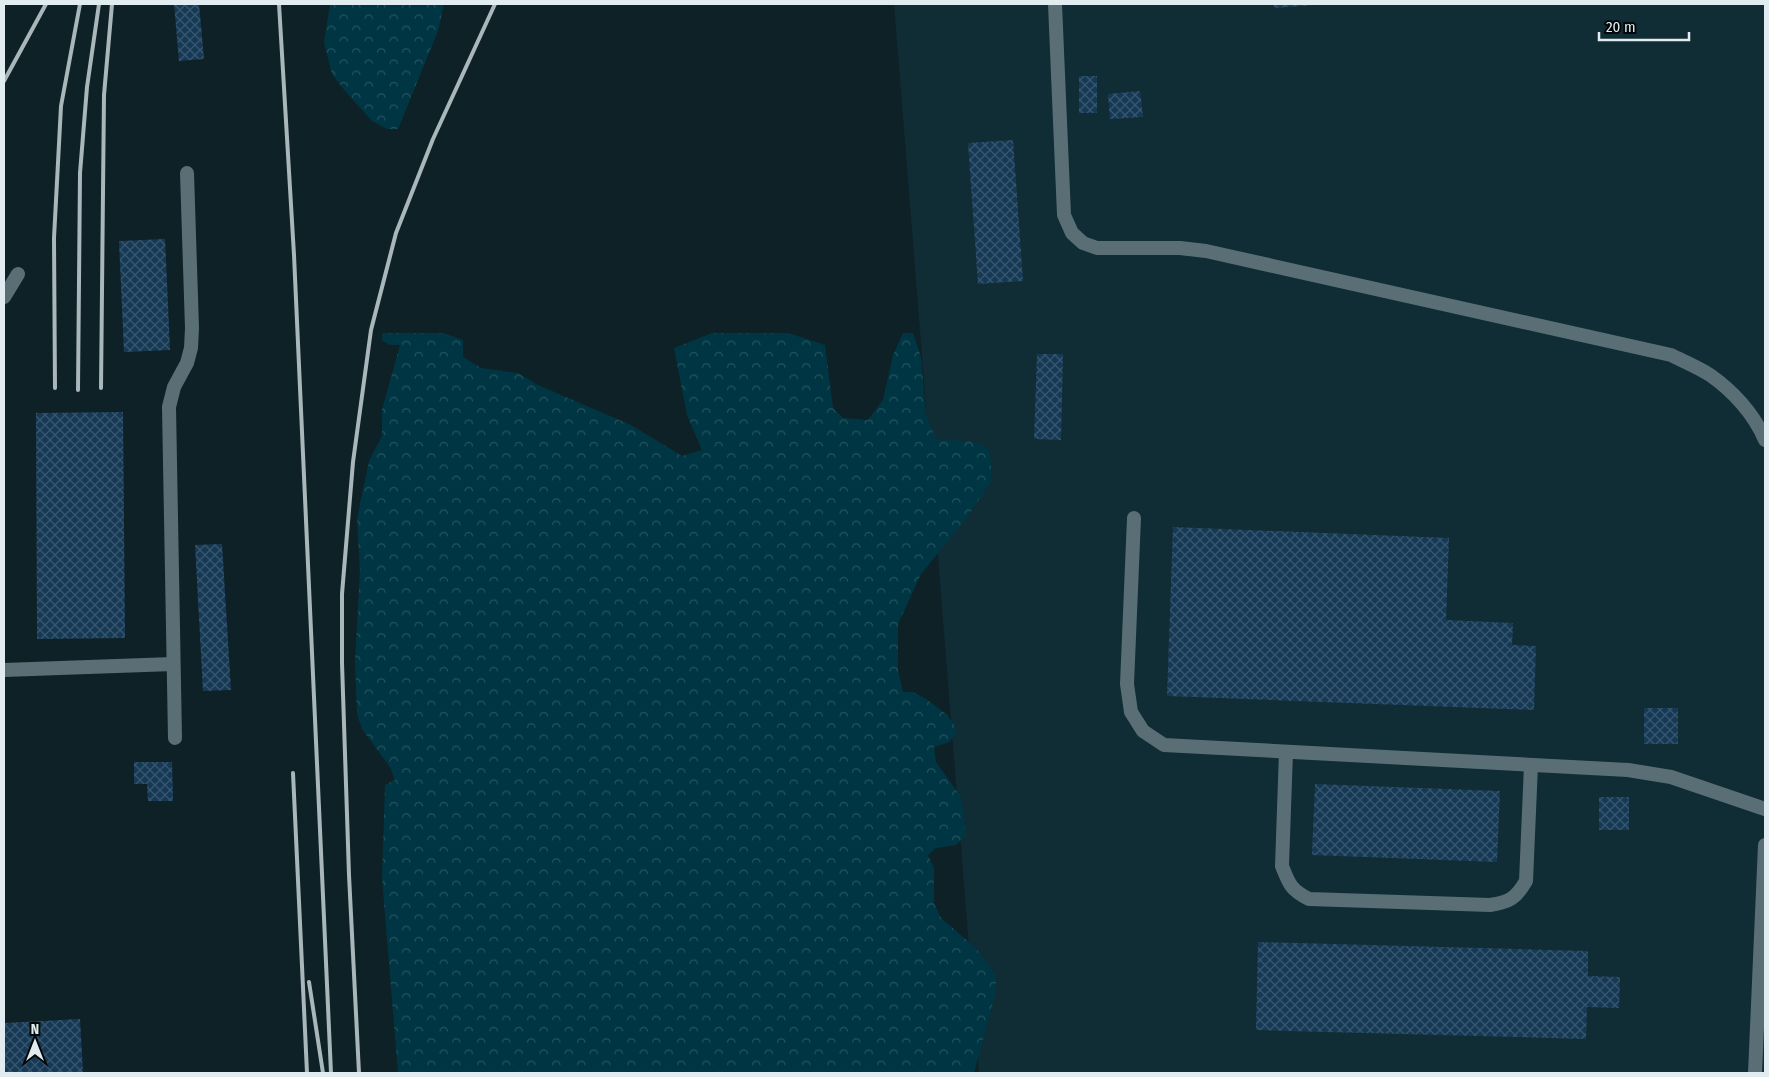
<svg xmlns="http://www.w3.org/2000/svg" width="1769" height="1077" font-family="'Fira Sans Condensed',sans-serif">
  <defs>
    <pattern id="forest-crowns" width="20" height="18" patternUnits="userSpaceOnUse" patternTransform="scale(1.25)"><rect width="20" height="18" fill="#003643"/><path d="M2 6a3 3 0 1 1 6 0M12 15a3 3 0 1 1 6 0" fill="none" stroke="#25535e"/></pattern>
    <pattern id="building-cross-hatch" width="8" height="8" patternUnits="userSpaceOnUse" patternTransform="scale(1.25)"><rect width="8" height="8" fill="#163a56"/><path d="M0 0l8 8M0 8l8-8" fill="none" stroke="#38576f"/></pattern>
  </defs>
  <rect width="100%" height="100%" fill="#0e2126"/>
  <polygon fill="#102c34" points="894,4 1765,4 1765,1073 979,1073"/>
  <g fill="url(#forest-crowns)">
    <polygon points="330,4 444,4 438,31 398,129 387,129 372,121 345,91 332,74 324,43"/>
    <polygon points="382,333 443,333 463,340 463,357 481,368 518,373 538,385 631,425 682,456 702,450 687,415 674,348 712,333 788,333 825,345 833,408 843,418 868,420 883,400 893,355 903,333 913,333 921,357 926,413 936,440 969,441 989,448 991,461 991,481 966,519 921,574 898,624 898,670 903,692 913,692 926,699 946,714 956,727 956,734 949,742 934,747 936,762 961,797 966,835 956,845 936,848 928,855 934,868 934,903 941,918 976,948 996,976 996,991 974,1073 398,1073 382,878 385,785 395,780 390,767 362,729 357,714 355,662 360,571 357,519 369,461 382,436 382,410 400,345 390,345 382,340"/>
  </g>
  <g fill="url(#building-cross-hatch)">
    <polygon points="174,4 199,4 204,59 179,61"/>
    <polygon points="1274,4 1315,4 1315,5 1274,8"/>
    <rect x="1079" y="76" width="18" height="37"/>
    <polygon points="1140,91 1143,117 1110,119 1108,94"/>
    <polygon points="1013,140 1023,281 978,284 968,143"/>
    <polygon points="165,239 170,350 124,352 119,241"/>
    <polygon points="1037,354 1063,354 1061,440 1034,439"/>
    <polygon points="123,412 125,638 37,639 36,413"/>
    <polygon points="1173,527 1449,538 1446,620 1513,623 1512,645 1536,646 1534,710 1167,696"/>
    <polygon points="222,544 231,690 203,691 195,545"/>
    <rect x="1644" y="708" width="34" height="36"/>
    <polygon points="134,762 172,762 173,801 148,801 147,784 134,784"/>
    <polygon points="1315,784 1500,791 1497,862 1312,855"/>
    <rect x="1599" y="797" width="30" height="33"/>
    <polygon points="1258,942 1588,951 1588,976 1620,977 1619,1008 1587,1007 1586,1039 1256,1030"/>
    <polygon points="80,1019 83,1073 4,1073 4,1023"/>
  </g>
  <g fill="none" stroke-linecap="round" stroke-linejoin="round">
    <g stroke="#5a6f75" stroke-width="14">
      <path d="M1055,4L1064,215L1072,233L1083,243L1097,248H1180L1206,251L1671,355C1683,361 1698,367 1710,375C1733,391 1754,414 1765,440"/>
      <polyline points="4,297 18,274"/>
      <polyline points="1134,518 1127,684 1131,712 1143,731 1164,745 1628,770 1671,777 1765,809"/>
      <polyline points="4,670 173,664"/>
      <polyline points="175,738 169,407 174,387 187,363 191,348 192,328 187,173"/>
      <path d="M1286,752L1282,866C1289,884 1291,890 1309,899L1490,905C1510,902 1516,898 1526,881L1531,765"/>
      <polyline points="1755,1073 1765,845"/>
    </g>
    <g stroke="#a9b6ba" stroke-width="4">
      <polyline points="279,4 294,255 331,1073"/>
      <polyline points="4,81 46,4"/>
      <polyline points="55,388 54,238 61,106 80,4"/>
      <polyline points="101,388 104,95 112,4"/>
      <polyline points="78,390 80,173 87,87 99,4"/>
      <polyline points="293,773 307,1073"/>
      <polyline points="309,982 323,1073"/>
      <polyline points="359,1073 349,875 342,663 342,594 353,462 371,330 396,233 433,139 495,4"/>
    </g>
  </g>
  <rect width="1769" height="1077" fill="none" stroke="#e1ecf0" stroke-width="10"/>
  <g transform="translate(35 1042)" stroke="#03090b" stroke-width="4" paint-order="stroke">
  <path d="M0-4L9 19L0 12L-9 19Z" fill="#e1ecf0"/>
  <text y="-8" font-size="14" font-weight="bold" text-anchor="middle" fill="#e1ecf0">N</text>
  </g>
  <path d="M1599 32v8h90v-8" fill="none" stroke="#e1ecf0" stroke-width="2.5"/>
  <text x="1606" y="32" font-size="15" fill="#e1ecf0" stroke="#03090b" stroke-width="4" paint-order="stroke">20 m</text>
</svg>
